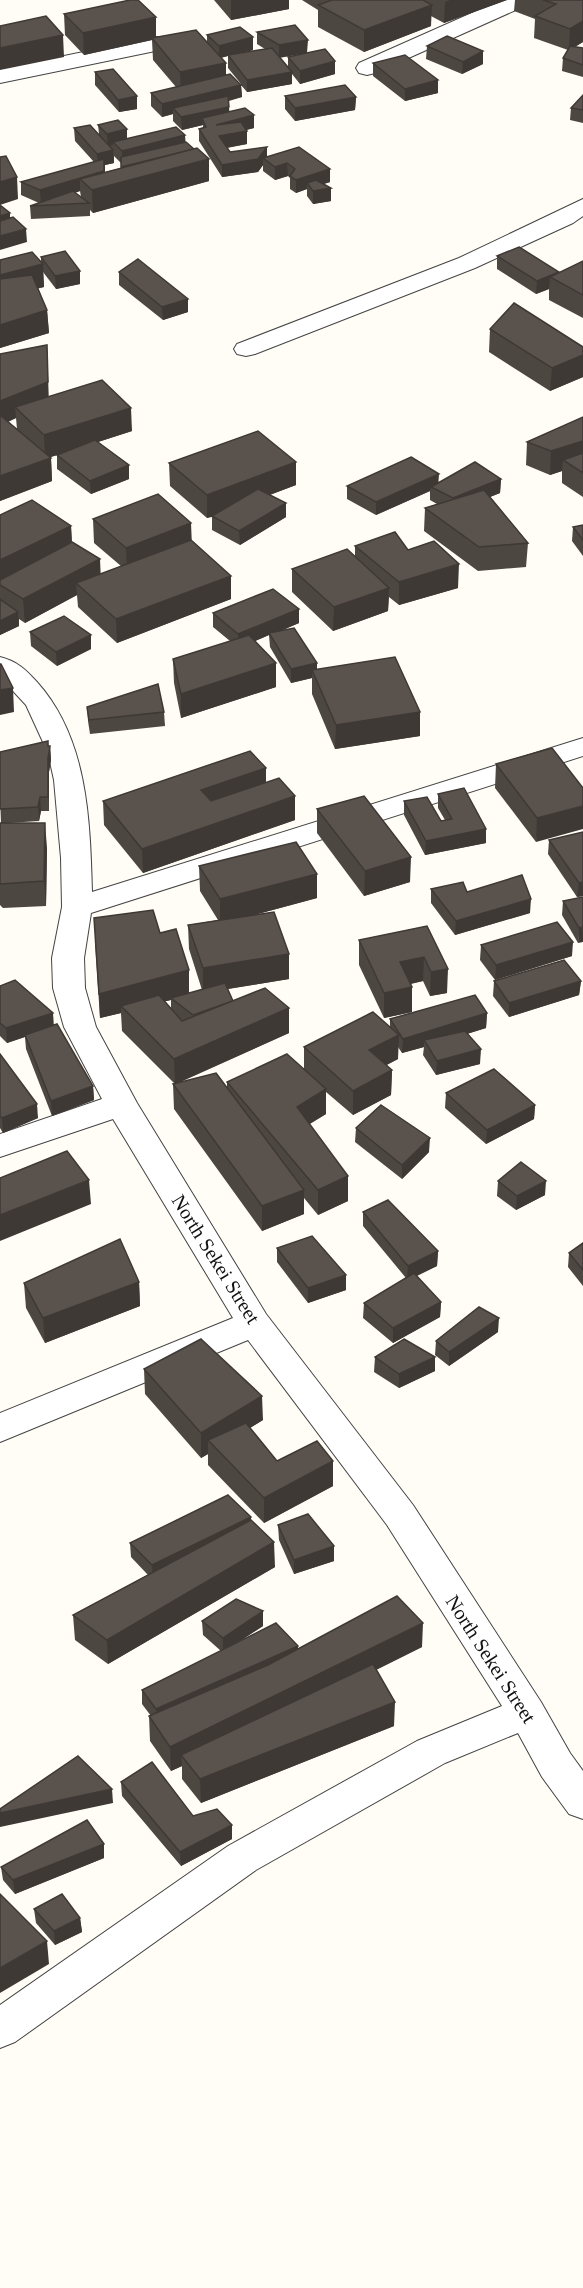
<svg xmlns="http://www.w3.org/2000/svg" width="583" height="2288" font-family="'Times New Roman',serif">
  <rect width="100%" height="100%" fill="#fffdf5"/>
  <g fill="none" stroke-linecap="round" stroke-linejoin="round">
    <g stroke="#444" stroke-width="2">
      <g id="street">
        <polygon points="501,0 530,0 527,5 375,73 367,75 359,73 356,68 359,63"/>
        <polygon points="157,37 165,39 168,44 165,49 0,83 0,69"/>
        <polygon points="583,199 583,216 573,223 475,268 255,354 246,356 237,354 234,349 237,344 459,258"/>
        <path d="M0,657C17,661 26,670 37,682C88,739 90,820 92,892L583,738V756L91,913L84,958L85,988L96,1027L137,1103L266,1314L413,1505L541,1702L570,1753L583,1771V1819L569,1814L542,1777L518,1733L445,1763L256,1870L15,2042L0,2048V2005L228,1846L417,1741L502,1706L387,1525L248,1340L0,1442V1413L233,1318L113,1119L0,1157V1134L102,1099L64,1027L53,988L52,958L62,907L61,858L54,780L48,753L26,705L0,677Z"/>
      </g>
    </g>
    <use href="#street" fill="#fff" fill-rule="evenodd"/>
  </g>
  <g fill="#4d4742" fill-rule="evenodd">
    <polygon points="214,0 289,0 289,9 231,20"/>
    <polygon points="302,0 507,0 444,23 431,16 431,26 364,52 318,27 318,10"/>
    <polygon points="515,0 583,0 583,42 575,47 583,48 583,77 562,71 563,58 568,50 534,38 535,19 514,11"/>
    <path d="M64,14L156,38L207,42V35L253,50L239,54L265,49L257,44V32L295,25L280,58L288,68V57L335,74L300,84L292,74V84L247,92L241,85L242,97L229,101V111L254,115V128L246,130L247,144L227,148L230,152L267,147V157L299,147L330,182L324,184L331,188V201L313,204L307,196V189L296,193L290,189V178L288,176L275,180L263,171V165L258,172L222,177L199,141V129L203,128V125L182,130L173,121V114L162,117L151,106V93L176,87L153,60L152,40L84,55L65,35ZM228,56V68L241,84L226,75L221,58Z"/>
    <polygon points="427,46 483,64 462,74 426,59"/>
    <polygon points="373,63 438,80 438,93 405,101 373,76"/>
    <polygon points="95,72 137,96 137,109 119,112 95,85"/>
    <polygon points="583,95 583,123 570,120 571,108"/>
    <polygon points="285,96 356,97 355,110 295,121 285,109"/>
    <path d="M98,125L127,139L185,135V142L209,181L93,213L90,210V216L31,219L30,206L39,203L21,195V182L94,162L75,141L74,128L99,134ZM114,156L121,163V168L105,172V165L114,163ZM80,191L81,197L75,193Z"/>
    <polygon points="497,256 559,273 583,261 583,318 549,300 549,289 536,294 497,269"/>
    <polygon points="41,257 80,271 80,284 56,289 43,272 44,287 38,288 47,310 49,333 0,348 0,260 41,263"/>
    <polygon points="119,272 188,312 163,320 119,285"/>
    <polygon points="490,329 583,347 583,377 550,391 489,352"/>
    <path d="M0,354L49,397L132,431L98,442L129,465V479L91,494L57,469V455L60,454L50,457L51,458L52,481L0,501ZM16,418L17,429L8,422Z"/>
    <polygon points="583,417 583,497 562,483 562,471 550,475 526,465 527,442"/>
    <polygon points="296,462 296,485 270,495 286,517 240,545 212,530 212,517 207,518 170,486 169,463"/>
    <polygon points="501,479 500,493 490,497 528,543 526,567 478,571 424,531 425,508 437,504 430,500 430,491 376,515 347,499 347,486"/>
    <polygon points="0,515 71,526 72,542 100,559 100,574 121,566 94,543 93,519 192,541 231,599 117,643 78,607 77,595 25,623 19,619 19,626 0,635"/>
    <polygon points="583,525 583,556 572,541 573,527"/>
    <polygon points="355,546 408,550 458,588 399,605 389,597 388,611 333,631 292,592 292,569 355,556"/>
    <polygon points="213,613 299,623 281,631 317,669 420,712 420,736 335,749 312,694 312,678 291,683 270,647 269,635 255,641 276,687 181,718 174,683 173,659 230,641 213,627"/>
    <polygon points="30,632 91,649 57,666 31,646"/>
    <polygon points="87,707 164,712 165,726 90,734 88,721"/>
    <polygon points="48,746 50,746 51,760 49,772 49,811 41,811 39,821 8,823 47,848 46,906 3,908 0,905 0,823 1,823 0,798"/>
    <polygon points="552,748 536,842 495,788 496,764"/>
    <polygon points="266,768 266,783 295,796 295,820 143,873 104,825 103,801"/>
    <polygon points="438,794 486,829 486,843 425,855 404,815 404,801 441,821 445,820 438,808"/>
    <polygon points="317,809 410,882 364,896 317,833"/>
    <polygon points="583,832 583,896 577,897 548,854 549,840"/>
    <path d="M199,866L317,874V898L254,915L289,954V979L228,989L233,1001L289,1008V1033L176,1084L227,1088V1082L304,1069V1047L390,1027V1019L487,1013L486,1028L467,1034L480,1064L436,1075L423,1055L424,1047L402,1053L398,1047V1059L386,1065L392,1070L391,1095L353,1115L326,1092V1114L309,1124L348,1201L318,1215L304,1198V1214L262,1231L174,1109L173,1084H175L122,1031L121,1013L100,1018L95,942L160,933L189,993L202,990L189,949L188,925L218,920L200,891ZM171,1000V1008L165,1001Z"/>
    <polygon points="431,889 467,892 530,913 455,935 431,903"/>
    <polygon points="583,897 578,943 562,915 563,901"/>
    <polygon points="427,926 447,993 430,996 423,981 411,984 412,987 412,1012 384,1018 359,965 359,940"/>
    <polygon points="481,945 572,956 495,980 480,960"/>
    <polygon points="494,981 581,981 579,995 509,1017 493,996"/>
    <polygon points="0,986 53,1025 93,1086 94,1100 52,1116 26,1049 25,1037 7,1043 0,1036"/>
    <polygon points="0,1054 38,1118 3,1133 0,1128"/>
    <polygon points="446,1093 535,1105 534,1119 486,1144 445,1108"/>
    <polygon points="356,1128 429,1152 402,1179 355,1142"/>
    <polygon points="498,1181 545,1195 516,1210 497,1196"/>
    <polygon points="363,1212 438,1251 437,1266 417,1276 441,1302 440,1317 393,1343 363,1318 364,1303 406,1278 363,1226"/>
    <polygon points="583,1243 583,1286 568,1267 569,1253"/>
    <polygon points="277,1248 346,1290 308,1303 277,1262"/>
    <polygon points="139,1282 140,1306 45,1343 26,1308 24,1283"/>
    <polygon points="498,1332 449,1366 435,1355 436,1341"/>
    <polygon points="375,1357 435,1371 399,1388 374,1372"/>
    <polygon points="144,1369 263,1420 250,1428 277,1461 333,1461 333,1486 264,1523 208,1465 208,1454 201,1458 145,1394"/>
    <polygon points="251,1520 275,1567 108,1664 75,1640 73,1615 148,1575 131,1557 130,1543"/>
    <polygon points="278,1525 334,1546 334,1561 294,1574 279,1540"/>
    <polygon points="202,1621 263,1626 237,1643 298,1646 298,1649 422,1647 376,1670 394,1726 201,1803 182,1779 182,1766 171,1771 150,1741 149,1716 151,1716 142,1704 142,1690 221,1651 203,1635"/>
    <polygon points="121,1782 193,1816 232,1825 232,1839 181,1866 122,1796"/>
    <polygon points="104,1844 104,1858 15,1894 3,1880 1,1867"/>
    <polygon points="34,1909 80,1918 82,1932 55,1945 36,1923"/>
  </g>
  <g fill="#3f3936">
    <polygon points="231,0 289,0 289,9 231,20"/>
    <polygon points="450,0 507,0 444,23 445,2"/>
    <polygon points="432,5 431,26 364,52 364,30"/>
    <polygon points="156,17 156,39 152,38 152,40 84,55 83,33"/>
    <polygon points="583,21 583,42 569,50 570,29"/>
    <polygon points="63,35 64,57 0,70 0,48"/>
    <polygon points="253,37 253,50 219,58 219,46"/>
    <polygon points="308,40 307,53 279,58 279,45"/>
    <polygon points="483,51 483,64 462,74 463,62"/>
    <polygon points="335,61 335,74 300,84 300,71"/>
    <polygon points="226,63 226,84 181,93 180,72"/>
    <polygon points="292,72 292,84 247,92 247,80"/>
    <polygon points="438,80 438,93 405,101 405,89"/>
    <polygon points="241,85 242,97 177,113 173,108 173,114 162,117 162,104"/>
    <polygon points="137,96 137,109 119,112 118,100"/>
    <polygon points="356,97 355,110 295,121 295,108"/>
    <polygon points="229,107 230,120 202,118 203,125 182,130 181,117"/>
    <polygon points="254,115 254,128 230,134 247,131 247,144 219,149 216,125"/>
    <polygon points="127,129 127,141 113,142 113,145 108,146 107,134"/>
    <polygon points="185,135 186,148 122,164 122,151"/>
    <polygon points="267,147 267,160 263,158 263,165 258,172 222,177 222,165"/>
    <polygon points="113,150 114,163 105,165 105,172 80,179 80,191 41,203 40,190 98,166 97,154"/>
    <polygon points="209,159 209,181 93,213 92,190"/>
    <polygon points="287,163 288,176 275,180 275,167"/>
    <polygon points="330,169 330,182 310,188 307,183 307,189 296,193 296,180"/>
    <polygon points="17,177 18,199 0,205 0,182"/>
    <polygon points="331,188 331,201 313,204 313,191"/>
    <polygon points="10,213 10,226 0,229 0,216"/>
    <polygon points="26,229 27,242 0,250 0,236"/>
    <polygon points="43,264 44,287 0,298 0,275"/>
    <polygon points="80,271 80,284 56,289 55,276"/>
    <polygon points="559,272 550,277 549,289 536,294 537,281"/>
    <polygon points="188,299 188,312 163,320 162,307"/>
    <polygon points="47,310 49,333 0,348 0,325"/>
    <polygon points="47,345 49,405 15,407 16,418 0,425 0,401"/>
    <polygon points="583,355 583,377 550,391 552,368"/>
    <polygon points="131,408 132,431 45,459 44,435"/>
    <polygon points="583,441 583,464 563,460 562,471 550,475 551,451"/>
    <polygon points="51,458 52,481 0,501 0,476"/>
    <polygon points="296,462 296,485 207,518 207,495"/>
    <polygon points="129,465 129,479 91,494 90,481"/>
    <polygon points="439,474 438,488 431,487 430,491 376,515 376,502"/>
    <polygon points="501,479 500,493 452,512 453,498"/>
    <polygon points="286,503 286,517 240,545 239,531"/>
    <polygon points="191,523 192,547 127,571 126,548"/>
    <polygon points="71,526 72,549 0,585 0,560"/>
    <polygon points="100,559 101,582 76,583 77,595 25,623 23,599"/>
    <polygon points="459,564 458,588 399,605 399,582"/>
    <polygon points="231,576 231,599 117,643 116,619"/>
    <polygon points="389,588 388,611 333,631 334,607"/>
    <polygon points="299,609 299,623 270,635 269,633 269,635 239,648 238,634"/>
    <polygon points="18,612 19,626 0,635 0,621"/>
    <polygon points="91,635 91,649 57,666 56,652"/>
    <polygon points="276,663 276,687 181,718 181,694"/>
    <polygon points="317,663 317,677 312,670 312,678 291,683 291,669"/>
    <polygon points="13,688 14,712 0,715 0,690"/>
    <polygon points="420,712 420,736 335,749 336,725"/>
    <polygon points="48,741 49,754 50,746 51,760 49,772 49,811"/>
    <polygon points="266,768 266,793 202,815 201,790"/>
    <polygon points="295,796 295,820 143,873 142,849"/>
    <polygon points="40,797 41,811 39,821 38,807"/>
    <polygon points="583,806 583,829 536,842 537,818"/>
    <polygon points="45,823 47,848 46,906 44,881"/>
    <polygon points="486,829 486,843 425,855 426,841"/>
    <polygon points="411,857 410,882 364,896 365,871"/>
    <polygon points="317,874 317,898 220,924 220,899"/>
    <polygon points="583,882 583,896 577,897 579,883"/>
    <polygon points="531,899 530,913 455,935 456,921"/>
    <polygon points="583,927 583,942 578,943 579,928"/>
    <polygon points="573,942 572,956 495,980 496,965"/>
    <polygon points="289,954 289,979 203,993 203,968"/>
    <polygon points="424,957 423,981 399,986 400,962"/>
    <polygon points="448,969 447,993 430,996 431,972"/>
    <polygon points="189,970 189,995 171,998 171,1000 126,1011 121,1006 121,1013 100,1018 99,994"/>
    <polygon points="581,981 579,995 509,1017 509,1003"/>
    <polygon points="412,987 412,1012 384,1018 384,993"/>
    <polygon points="289,1008 289,1033 175,1084 174,1059"/>
    <polygon points="53,1013 54,1027 7,1043 6,1028"/>
    <polygon points="487,1013 486,1028 427,1046 424,1040 424,1047 402,1053 403,1039"/>
    <polygon points="399,1035 398,1059 368,1075 369,1050"/>
    <polygon points="481,1049 480,1064 436,1075 437,1061"/>
    <polygon points="392,1070 391,1095 353,1115 353,1091"/>
    <polygon points="93,1086 94,1100 52,1116 51,1101"/>
    <polygon points="326,1089 326,1114 297,1132 297,1107"/>
    <polygon points="37,1104 38,1118 3,1133 2,1118"/>
    <polygon points="535,1105 534,1119 486,1144 487,1130"/>
    <polygon points="430,1138 429,1152 402,1179 402,1165"/>
    <polygon points="348,1176 348,1201 318,1215 318,1190"/>
    <polygon points="89,1180 91,1204 0,1241 0,1215"/>
    <polygon points="546,1181 545,1195 516,1210 517,1196"/>
    <polygon points="304,1190 304,1214 262,1231 262,1206"/>
    <polygon points="438,1251 437,1266 407,1280 408,1266"/>
    <polygon points="346,1275 346,1290 308,1303 308,1288"/>
    <polygon points="139,1282 140,1306 45,1343 43,1318"/>
    <polygon points="441,1302 440,1317 393,1343 393,1328"/>
    <polygon points="499,1318 498,1332 449,1366 449,1352"/>
    <polygon points="435,1357 435,1371 399,1388 399,1374"/>
    <polygon points="262,1396 263,1420 216,1449 208,1440 208,1454 201,1458 201,1433"/>
    <polygon points="333,1461 333,1486 264,1523 264,1498"/>
    <polygon points="251,1517 251,1531 153,1580 152,1565"/>
    <polygon points="274,1542 275,1567 108,1664 107,1640"/>
    <polygon points="334,1546 334,1561 294,1574 294,1560"/>
    <polygon points="263,1611 263,1626 223,1652 223,1638"/>
    <polygon points="423,1623 422,1647 188,1763 181,1755 182,1766 171,1771 170,1747"/>
    <polygon points="298,1646 298,1661 157,1724 156,1709"/>
    <polygon points="395,1702 394,1726 201,1803 200,1779"/>
    <polygon points="112,1789 113,1803 0,1827 0,1813"/>
    <polygon points="232,1825 232,1839 181,1866 180,1852"/>
    <polygon points="104,1844 104,1858 15,1894 13,1880"/>
    <polygon points="80,1918 82,1932 55,1945 54,1931"/>
    <polygon points="47,1941 49,1964 0,1993 0,1968"/>
  </g>
  <g fill="#5a524d" stroke="#3f3936" stroke-width="1.5">
    <polygon points="130,0 138,0 156,17 83,33 64,14"/>
    <polygon points="332,0 423,0 432,5 364,30 318,5"/>
    <polygon points="543,0 583,0 583,21 570,29 535,16 556,4"/>
    <polygon points="46,16 63,35 0,48 0,26"/>
    <polygon points="295,25 308,40 279,45 257,32"/>
    <polygon points="240,27 253,37 219,46 207,35"/>
    <polygon points="196,30 226,63 180,72 152,38"/>
    <polygon points="447,36 483,51 463,62 427,46"/>
    <polygon points="570,46 583,48 583,65 563,58"/>
    <polygon points="272,48 292,72 247,80 228,55"/>
    <polygon points="325,49 335,61 300,71 288,57"/>
    <polygon points="405,55 438,80 405,89 373,63"/>
    <polygon points="113,69 137,96 118,100 95,72"/>
    <polygon points="230,74 241,85 162,104 151,93"/>
    <polygon points="345,85 356,97 295,108 285,96"/>
    <polygon points="583,95 583,110 571,108"/>
    <polygon points="228,96 229,107 181,117 173,108"/>
    <polygon points="245,108 254,115 216,125 241,122 247,131 219,136 230,152 267,147 258,159 222,165 199,129 206,127 202,118"/>
    <polygon points="118,120 127,129 107,134 98,125"/>
    <polygon points="90,125 113,150 97,154 74,128"/>
    <polygon points="176,127 185,135 122,151 113,142"/>
    <polygon points="186,142 194,149 121,167 121,157"/>
    <polygon points="299,147 330,169 296,180 290,176 295,169 287,163 275,167 263,158"/>
    <polygon points="197,148 209,159 92,190 80,179"/>
    <polygon points="6,156 17,177 0,182 0,157"/>
    <polygon points="104,159 104,171 40,190 21,182"/>
    <polygon points="316,180 331,188 313,191 307,183"/>
    <polygon points="73,191 89,203 30,206"/>
    <polygon points="0,205 10,213 0,216"/>
    <polygon points="13,217 26,229 0,236 0,221"/>
    <polygon points="519,247 559,272 537,281 497,256"/>
    <polygon points="65,251 80,271 55,276 41,257"/>
    <polygon points="32,252 43,264 0,275 0,260"/>
    <polygon points="138,259 188,299 162,307 119,272"/>
    <polygon points="583,261 583,295 550,277"/>
    <polygon points="32,275 47,310 0,325 0,279"/>
    <polygon points="514,303 583,347 583,355 552,368 490,329"/>
    <polygon points="47,345 48,382 0,401 0,354"/>
    <polygon points="102,380 131,408 44,435 15,407"/>
    <polygon points="0,415 51,458 0,476"/>
    <polygon points="583,417 583,441 551,451 527,442"/>
    <polygon points="258,431 296,462 207,495 169,463"/>
    <polygon points="95,440 129,465 90,481 57,455"/>
    <polygon points="583,453 583,473 563,460"/>
    <polygon points="411,457 439,474 376,502 347,486"/>
    <polygon points="475,462 501,479 453,498 431,487"/>
    <polygon points="258,489 286,503 239,531 212,516"/>
    <polygon points="484,490 528,543 479,547 425,508"/>
    <polygon points="158,494 191,523 126,548 93,519"/>
    <polygon points="32,500 71,526 0,560 0,515"/>
    <polygon points="583,525 583,540 573,527"/>
    <polygon points="395,532 408,550 434,541 459,564 399,582 355,546"/>
    <polygon points="191,540 231,576 116,619 76,583"/>
    <polygon points="72,542 100,559 23,599 0,585 0,580"/>
    <polygon points="347,549 389,588 334,607 292,569"/>
    <polygon points="273,589 299,609 238,634 213,613"/>
    <polygon points="0,599 18,612 0,621"/>
    <polygon points="64,616 91,635 56,652 30,632"/>
    <polygon points="294,628 317,663 291,669 269,633"/>
    <polygon points="249,635 276,663 181,694 173,659"/>
    <polygon points="395,657 420,712 336,725 312,670"/>
    <polygon points="0,664 1,664 13,688 0,690"/>
    <polygon points="158,684 164,712 89,720 87,707"/>
    <polygon points="48,741 48,746 50,746 48,758 48,797 40,797 38,807 0,809 0,752"/>
    <polygon points="552,748 583,788 583,806 537,818 496,764"/>
    <polygon points="250,751 266,768 201,790 211,801 279,778 295,796 142,849 103,801"/>
    <polygon points="464,788 486,829 426,841 404,801 427,797 441,821 452,819 438,794"/>
    <polygon points="364,796 411,857 365,871 317,809"/>
    <polygon points="0,823 45,823 44,881 1,884 0,883"/>
    <polygon points="583,832 583,882 579,883 549,840"/>
    <polygon points="296,842 317,874 220,899 199,866"/>
    <polygon points="522,875 531,899 456,921 431,889 463,882 467,892"/>
    <polygon points="583,897 583,927 579,928 563,901"/>
    <polygon points="153,910 160,933 176,929 189,970 99,994 94,918"/>
    <polygon points="274,912 289,954 203,968 188,925"/>
    <polygon points="557,922 573,942 496,965 481,945"/>
    <polygon points="427,926 448,969 431,972 424,957 400,962 412,987 384,993 359,940"/>
    <polygon points="564,960 581,981 509,1003 494,981"/>
    <polygon points="15,980 53,1013 6,1028 0,1023 0,986"/>
    <polygon points="225,983 233,1001 193,1015 171,998"/>
    <polygon points="265,988 289,1008 174,1059 121,1006 159,995 182,1021"/>
    <polygon points="475,995 487,1013 403,1039 390,1019"/>
    <polygon points="373,1012 399,1035 369,1050 392,1070 353,1091 304,1047"/>
    <polygon points="57,1024 93,1086 51,1101 25,1035"/>
    <polygon points="465,1031 481,1049 437,1061 424,1040"/>
    <polygon points="0,1054 37,1104 2,1118 0,1116"/>
    <polygon points="287,1054 326,1089 297,1107 348,1176 318,1190 227,1082"/>
    <polygon points="494,1069 535,1105 487,1130 446,1093"/>
    <polygon points="216,1073 304,1190 262,1206 173,1084"/>
    <polygon points="381,1105 430,1138 402,1165 356,1128"/>
    <polygon points="67,1151 89,1180 0,1215 0,1178"/>
    <polygon points="521,1162 546,1181 517,1196 498,1181"/>
    <polygon points="388,1200 438,1251 408,1266 363,1212"/>
    <polygon points="312,1236 346,1275 308,1288 277,1248"/>
    <polygon points="120,1239 139,1282 43,1318 24,1283"/>
    <polygon points="583,1243 583,1270 569,1253"/>
    <polygon points="414,1273 441,1302 393,1328 364,1303"/>
    <polygon points="479,1307 499,1318 449,1352 436,1341"/>
    <polygon points="201,1339 262,1396 201,1433 144,1369"/>
    <polygon points="404,1339 435,1357 399,1374 375,1357"/>
    <polygon points="246,1423 277,1461 317,1441 333,1461 264,1498 208,1440"/>
    <polygon points="228,1495 251,1517 152,1565 130,1543"/>
    <polygon points="308,1514 334,1546 294,1560 278,1525"/>
    <polygon points="251,1520 274,1542 107,1640 73,1615"/>
    <polygon points="397,1596 423,1623 170,1747 149,1716 268,1665"/>
    <polygon points="236,1599 263,1611 223,1638 202,1621"/>
    <polygon points="276,1623 298,1646 156,1709 142,1690"/>
    <polygon points="373,1664 395,1702 200,1779 181,1755"/>
    <polygon points="78,1756 112,1789 0,1813 0,1809"/>
    <polygon points="152,1762 193,1816 217,1809 232,1825 180,1852 121,1782"/>
    <polygon points="87,1820 104,1844 13,1880 1,1867"/>
    <polygon points="0,1894 47,1941 0,1968"/>
    <polygon points="62,1894 80,1918 54,1931 34,1909"/>
  </g>
  <g text-anchor="middle" stroke-width="6" stroke-linejoin="round" paint-order="stroke">
    <g font-size="20" fill="#111" stroke="#fff">
      <text transform="translate(216 1259) rotate(58)" y="7">North Sekei Street</text>
      <text transform="translate(491 1659) rotate(57)" y="7">North Sekei Street</text>
    </g>
  </g>
</svg>
